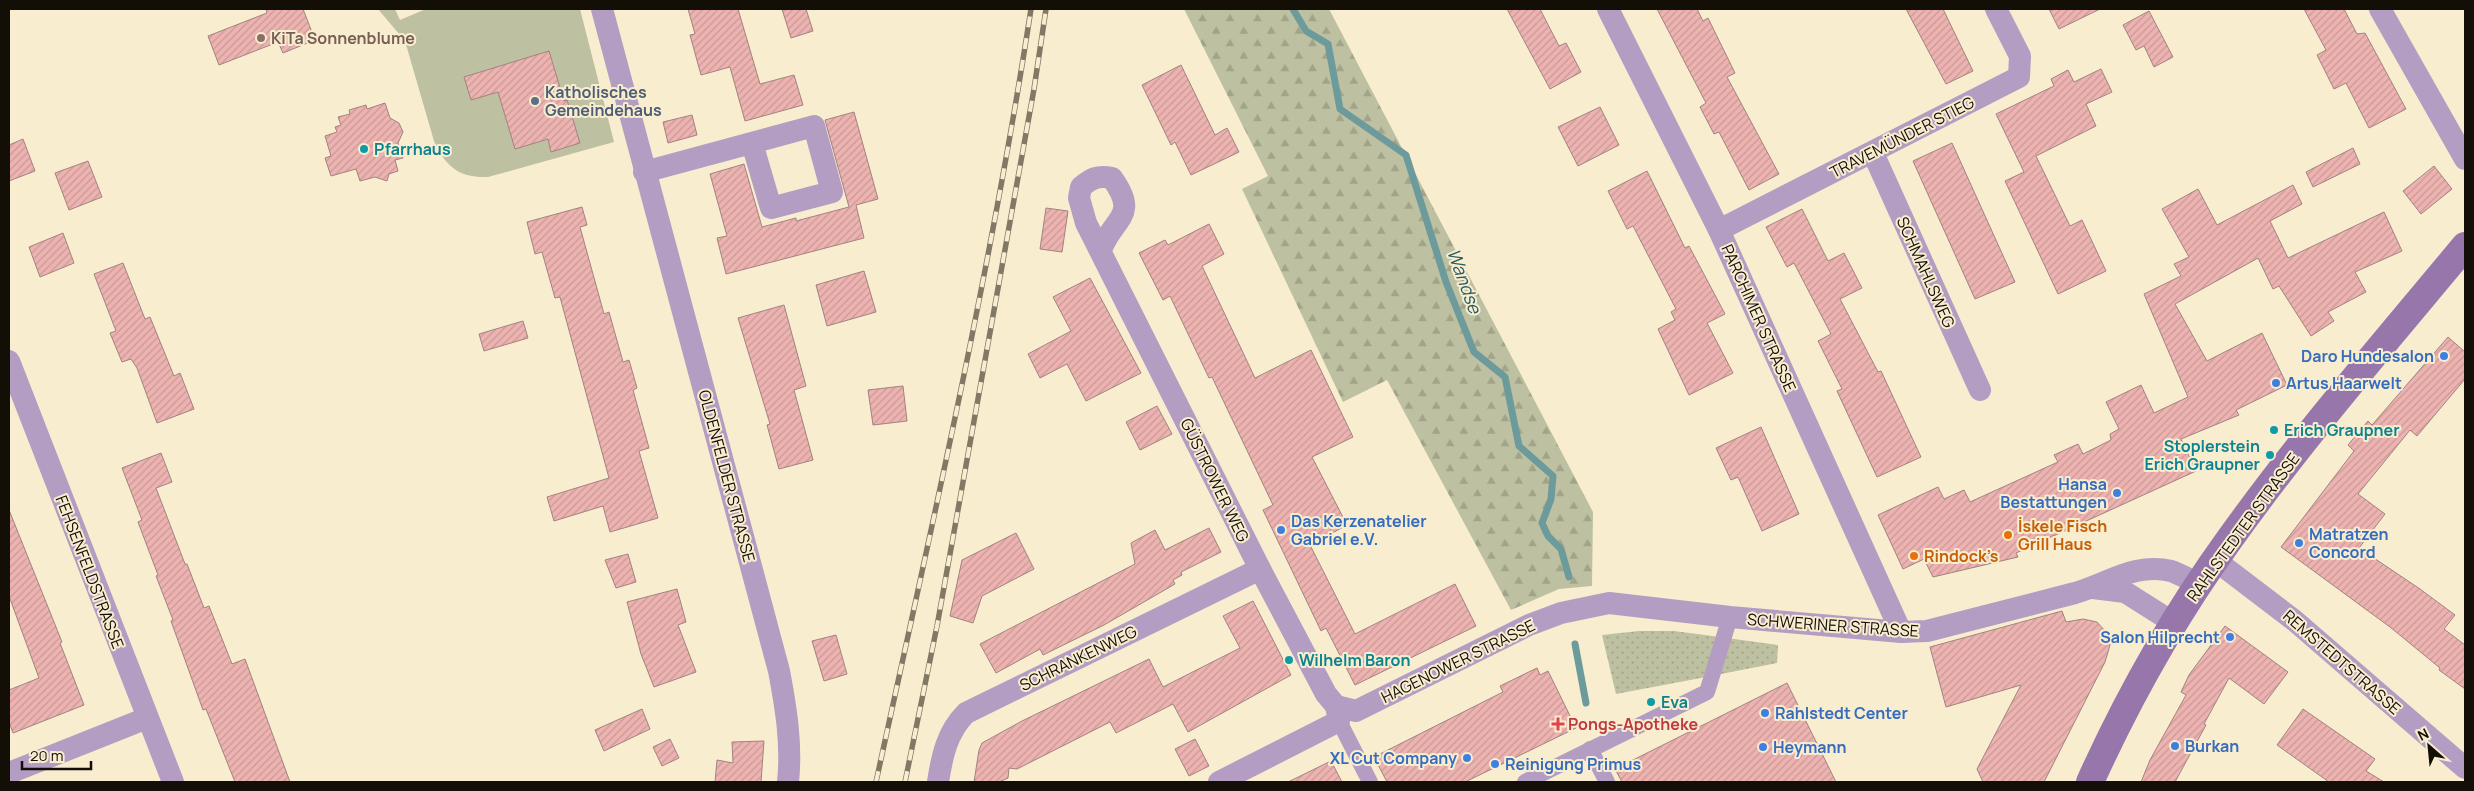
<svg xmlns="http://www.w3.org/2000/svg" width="2474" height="791" font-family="Manrope,sans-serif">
  <defs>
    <pattern id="forest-firs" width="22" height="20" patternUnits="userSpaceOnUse" patternTransform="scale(1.25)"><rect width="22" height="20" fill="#bdc0a1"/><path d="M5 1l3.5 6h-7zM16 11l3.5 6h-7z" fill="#a2a489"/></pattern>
    <pattern id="park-dots" width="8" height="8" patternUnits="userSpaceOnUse" patternTransform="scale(1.25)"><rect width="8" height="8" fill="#bdc0a1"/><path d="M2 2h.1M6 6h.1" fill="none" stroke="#a2a489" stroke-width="1.8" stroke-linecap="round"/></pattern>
    <pattern id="building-hatch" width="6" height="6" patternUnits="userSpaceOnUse" patternTransform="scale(1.25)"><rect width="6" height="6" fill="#edb3b1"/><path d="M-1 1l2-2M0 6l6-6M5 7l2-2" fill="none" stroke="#ca9997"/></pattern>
  </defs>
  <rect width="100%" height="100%" fill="#f9edd0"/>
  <path fill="#bdc0a1" d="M378,9H395L400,20L426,9H580L614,142L488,177C459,178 446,167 434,141L405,41Z"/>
  <polygon fill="url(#forest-firs)" points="1184,9 1329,9 1593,512 1592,586 1559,589 1511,610 1387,380 1343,402 1242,189 1268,176"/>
  <g fill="url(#park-dots)">
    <polygon points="1639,631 1674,631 1720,637 1706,677 1616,694 1602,635"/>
    <polygon points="1727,638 1778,645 1777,663 1716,675"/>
  </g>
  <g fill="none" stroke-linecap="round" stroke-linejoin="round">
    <g stroke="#6d9b9c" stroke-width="7">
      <polyline points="1293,9 1306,31 1328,44 1340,109 1406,155 1446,282 1474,352 1505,377 1519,446 1553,476 1551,499 1542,523 1548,536 1561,549 1569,577"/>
      <polyline points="1575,644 1586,703"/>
    </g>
  </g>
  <g fill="url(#building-hatch)" stroke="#a28280">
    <polygon points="266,9 303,9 315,40 283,53 278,42 219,65 208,36 267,13"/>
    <polygon points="688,9 738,9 760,84 794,75 803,105 745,121 730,67 701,75 690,35 695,34"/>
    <polygon points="782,9 806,9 813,31 791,38"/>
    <polygon points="1507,9 1540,9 1559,46 1566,43 1581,72 1550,89"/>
    <polygon points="1657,9 1697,9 1703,21 1708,18 1735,73 1727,77 1779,174 1749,190 1719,132 1714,134 1700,107 1706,103"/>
    <polygon points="1906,9 1943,9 1973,71 1946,84"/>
    <polygon points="2049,9 2100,9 2059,29"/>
    <polygon points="2304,9 2344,9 2357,34 2365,33 2406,109 2369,128 2346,83 2334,89 2317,55 2326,50"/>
    <polygon points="2149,11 2173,57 2154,67 2144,46 2136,50 2123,25"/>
    <polygon points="549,51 564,101 567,100 580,143 551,152 548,139 515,149 498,92 471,100 464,77"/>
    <polygon points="1181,65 1215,135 1227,128 1239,152 1191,175 1175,142 1171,145 1142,85"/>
    <polygon points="2101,69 2112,92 2086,104 2096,126 2036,156 2070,226 2082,220 2106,271 2058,294 2005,181 2024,172 1996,114 2054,86 2051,79 2068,70 2074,82"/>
    <polygon points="385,103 390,118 399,123 403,132 398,143 403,158 395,160 398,171 389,174 387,181 375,177 360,181 356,169 331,176 325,158 331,156 325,136 337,132 335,127 341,125 338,117 350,114 349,110 366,105 367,109"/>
    <polygon points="1600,107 1619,145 1578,166 1558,127"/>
    <polygon points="854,112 878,199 856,205 864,238 726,274 717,238 727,236 710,174 744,164 762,227 796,218 796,221 849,207 825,120"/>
    <polygon points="692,115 697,135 668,143 663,122"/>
    <polygon points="23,139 35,171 9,181 9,145"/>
    <polygon points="1952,143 2015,282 1975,299 1913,161"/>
    <polygon points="2353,148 2360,164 2313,187 2306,172"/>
    <polygon points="88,161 102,197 69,210 55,173"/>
    <polygon points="2434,166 2452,189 2421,214 2403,191"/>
    <polygon points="1647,171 1685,248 1689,246 1725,314 1707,323 1733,373 1689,395 1658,329 1675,320 1671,312 1676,309 1633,226 1627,229 1608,191"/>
    <polygon points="2293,185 2302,204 2270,221 2288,258 2384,212 2402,251 2355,272 2366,292 2328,312 2334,321 2311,336 2279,286 2273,289 2258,258 2175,304 2207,361 2262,333 2287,385 2236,410 2239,415 2181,439 2196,471 2016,553 2018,557 1933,577 1924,559 1903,569 1878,515 1938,487 1944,499 1964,490 1970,502 2058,462 2054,455 2078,444 2083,454 2111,440 2110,434 2119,429 2106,402 2141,385 2154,413 2188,397 2144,294 2181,276 2174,264 2189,257 2162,209 2198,189 2217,225"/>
    <polygon points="582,207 587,225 580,227 604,314 609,312 623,362 629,360 637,388 633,390 649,448 639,451 658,518 610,532 603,506 554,521 547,497 609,478 560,297 555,298 542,252 535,254 527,222"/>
    <polygon points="1046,208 1068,211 1062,252 1040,249"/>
    <polygon points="1802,209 1828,261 1844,253 1862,288 1840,299 1878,372 1881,371 1921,457 1877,477 1837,391 1842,389 1818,341 1831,334 1794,263 1787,267 1766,227"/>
    <polygon points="1209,224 1224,254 1202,266 1255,378 1311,350 1353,437 1312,457 1347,525 1310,545 1355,634 1455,584 1476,626 1355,685 1326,628 1321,631 1263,510 1273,505 1212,377 1209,378 1170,296 1163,300 1139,253 1165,240 1168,245"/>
    <polygon points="63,233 74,263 40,277 29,247"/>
    <polygon points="123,263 145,319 150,317 174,376 180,373 194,409 157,423 137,368 131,359 122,362 110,333 116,331 94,274"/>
    <polygon points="864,271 876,312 827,326 816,285"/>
    <polygon points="1090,278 1141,373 1086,401 1067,364 1040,378 1028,354 1071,331 1053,297"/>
    <polygon points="784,305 806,386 794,390 813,460 779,469 767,425 770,424 738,318"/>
    <polygon points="523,321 528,338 484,351 479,334"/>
    <polygon points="2448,337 2465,352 2465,379 2417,436 2410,430 2358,494 2385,514 2359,548 2420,589 2455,615 2444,629 2465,645 2465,689 2439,670 2440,668 2390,627 2281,547 2354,451 2348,445 2368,421 2372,425"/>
    <polygon points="903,386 907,421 873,425 868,390"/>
    <polygon points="1157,406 1172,434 1140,450 1126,422"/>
    <polygon points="1761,427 1799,514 1762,531 1738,477 1731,480 1716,448"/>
    <polygon points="161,453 172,482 156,488 185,564 187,564 204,608 209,606 232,664 245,659 290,782 235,782 206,709 203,710 171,621 173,620 156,576 158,575 138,522 142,520 122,468"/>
    <polygon points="9,510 62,642 60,643 84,705 13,733 9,722 9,690 39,678 9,596"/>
    <polygon points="1209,528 1221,552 1181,572 1182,575 1173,580 1175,584 1104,625 1043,655 1040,649 996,673 980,644 1135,564 1131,543 1155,530 1165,550"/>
    <polygon points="1016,533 1034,569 982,596 973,623 950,616 962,560"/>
    <polygon points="628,554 636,582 616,588 605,560"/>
    <polygon points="677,589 686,622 678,625 696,672 654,687 641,654 627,602"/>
    <polygon points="1253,601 1291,675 1188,732 1173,704 1116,733 1110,722 1017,769 1009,768 1008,778 999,782 974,782 979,750 982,743 1022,721 1149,659 1163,687 1240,648 1223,616"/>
    <polygon points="2062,611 2066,622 2083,619 2097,622 2106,632 2110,645 2105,662 2044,782 1983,782 1977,769 2021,685 1946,707 1930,647"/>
    <polygon points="2225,626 2288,672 2264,704 2229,678 2204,724 2206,725 2175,782 2141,782 2150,760 2186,695 2181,692 2189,675"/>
    <polygon points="836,635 847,674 824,681 812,641"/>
    <polygon points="1537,668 1540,675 1548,671 1576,728 1465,782 1387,782 1374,757 1503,692 1500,686"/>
    <polygon points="1787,683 1836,782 1622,782 1615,769"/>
    <polygon points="642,709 650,729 604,751 595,730"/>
    <polygon points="2303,709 2375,759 2366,771 2384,782 2329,782 2277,745"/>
    <polygon points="670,739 679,758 662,766 653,747"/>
    <polygon points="1195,739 1209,766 1189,776 1175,749"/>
    <polygon points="764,741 761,782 715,782 717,760 733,763 732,742"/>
    <polygon points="1331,761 1342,782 1288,782"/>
  </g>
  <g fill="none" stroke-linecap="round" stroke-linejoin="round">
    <g stroke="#b39dc2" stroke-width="16">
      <polyline points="1339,721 1370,782"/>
      <polyline points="1590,749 1607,782"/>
      <polyline points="1525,782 1707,692 1730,617"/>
    </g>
    <g stroke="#b39dc2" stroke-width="22">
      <path d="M602,9L779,671C786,708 792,744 788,782"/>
      <polyline points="1608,9 1719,230 1901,632"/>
      <polyline points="2380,9 2465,159"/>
      <polyline points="1873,153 1980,390"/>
      <polyline points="644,172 814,126 832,192 771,208 752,143"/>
      <polyline points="1719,230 2019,77 2020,56 1996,9"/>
      <path d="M1101,250C1113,217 1140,217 1112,178C1098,175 1092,178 1081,187L1079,198L1086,223L1260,569L1326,694L1336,706"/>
      <polyline points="9,361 173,782"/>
      <polyline points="2215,560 2295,621 2465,768"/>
      <polyline points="2093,588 2125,592 2174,623"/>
      <path d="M1336,706L1356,711L1529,625L1561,613L1609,603L1730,617L1901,632L1927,631L2075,593C2107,584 2136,562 2171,571C2180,574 2190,580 2199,584"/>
      <polyline points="9,773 147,718"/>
      <path d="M938,782C942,756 947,732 966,713L1260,569"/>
      <polyline points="1219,782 1339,721 1336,706"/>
    </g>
    <path stroke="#9676ab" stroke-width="28" d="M2090,782C2128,698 2174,616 2229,540C2302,438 2385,342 2465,246"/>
    <g stroke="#817966" stroke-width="5.5">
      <g id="rail">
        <path d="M876,782C932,525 991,269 1031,9"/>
        <polyline points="905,782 937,626 1034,89 1046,9"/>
      </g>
    </g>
    <use href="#rail" stroke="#f9edd0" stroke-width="4" stroke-dasharray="11" stroke-linecap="butt"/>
  </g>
  <circle fill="#8d6e63" stroke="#f9edd0" stroke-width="2" cx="261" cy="38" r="5"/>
  <circle fill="#5c6f8a" stroke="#f9edd0" stroke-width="2" cx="535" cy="101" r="5"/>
  <g fill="#0f9aa8" stroke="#f9edd0" stroke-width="2">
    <circle cx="364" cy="149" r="5"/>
    <circle cx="2274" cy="430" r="5"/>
    <circle cx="2270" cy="455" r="5"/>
    <circle cx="1289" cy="660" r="5"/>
    <circle cx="1651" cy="702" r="5"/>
  </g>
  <g fill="#3f7fe0" stroke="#f9edd0" stroke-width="2">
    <circle cx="2444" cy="356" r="5"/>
    <circle cx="2276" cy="383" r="5"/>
    <circle cx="2117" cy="493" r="5"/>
    <circle cx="1281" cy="530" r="5"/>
    <circle cx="2299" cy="543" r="5"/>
    <circle cx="2230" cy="637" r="5"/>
    <circle cx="1765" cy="713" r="5"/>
    <circle cx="2175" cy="746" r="5"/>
    <circle cx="1763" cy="747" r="5"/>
    <circle cx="1467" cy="758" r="5"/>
    <circle cx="1495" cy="764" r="5"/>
  </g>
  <g fill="#e8710a" stroke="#f9edd0" stroke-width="2">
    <circle cx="2008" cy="535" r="5"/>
    <circle cx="1914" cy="556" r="5"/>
  </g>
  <path fill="#e0444e" stroke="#f9edd0" stroke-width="2" d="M1555.5 716.5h5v5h5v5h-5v5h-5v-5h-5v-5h5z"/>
  <g text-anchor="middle" stroke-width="4" stroke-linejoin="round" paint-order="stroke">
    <g font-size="16" font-weight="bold" fill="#785e54" stroke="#f9edd0" text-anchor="start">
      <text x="271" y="44">KiTa Sonnenblume</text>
    </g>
    <g font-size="16" font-weight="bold" fill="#4e5e75" stroke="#f9edd0" text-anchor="start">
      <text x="545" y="98">Katholisches<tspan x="545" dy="18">Gemeindehaus</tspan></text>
    </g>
    <g font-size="16" fill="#130f06" stroke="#f9edd0">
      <text transform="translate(1902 137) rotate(-27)" y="6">TRAVEMÜNDER STIEG</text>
      <text transform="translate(1926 272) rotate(66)" y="6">SCHMAHLSWEG</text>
      <text transform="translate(1759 318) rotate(66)" y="6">PARCHIMER STRASSE</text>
      <text transform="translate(727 476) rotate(75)" y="6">OLDENFELDER STRASSE</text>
      <text transform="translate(1215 480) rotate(64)" y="6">GÜSTROWER WEG</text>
      <text transform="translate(2243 527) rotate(-54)" y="6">RAHLSTEDTER STRASSE</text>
      <text transform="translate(90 572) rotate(69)" y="6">FEHSENFELDSTRASSE</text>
      <text transform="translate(1833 625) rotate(4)" y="6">SCHWERINER STRASSE</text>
      <text transform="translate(1078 658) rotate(-26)" y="6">SCHRANKENWEG</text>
      <text transform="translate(1458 661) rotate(-26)" y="6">HAGENOWER STRASSE</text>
      <text transform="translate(2342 662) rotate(41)" y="6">REMSTEDTSTRASSE</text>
    </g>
    <g font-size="16" font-weight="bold" fill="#0d838f" stroke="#f9edd0" text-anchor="start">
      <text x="374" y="155">Pfarrhaus</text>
      <text x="2284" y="436">Erich Graupner</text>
      <text x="2260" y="452" text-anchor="end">Stoplerstein<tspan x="2260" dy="18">Erich Graupner</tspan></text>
      <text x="1299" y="666">Wilhelm Baron</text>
      <text x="1661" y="708">Eva</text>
    </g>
    <g font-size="16" font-weight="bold" fill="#366cbe" stroke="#f9edd0" text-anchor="start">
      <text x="2434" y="362" text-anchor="end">Daro Hundesalon</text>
      <text x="2286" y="389">Artus Haarwelt</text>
      <text x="2107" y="490" text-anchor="end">Hansa<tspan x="2107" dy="18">Bestattungen</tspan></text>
      <text x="1291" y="527">Das Kerzenatelier<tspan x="1291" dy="18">Gabriel e.V.</tspan></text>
      <text x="2309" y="540">Matratzen<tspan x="2309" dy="18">Concord</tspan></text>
      <text x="2220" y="643" text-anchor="end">Salon Hilprecht</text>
      <text x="1775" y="719">Rahlstedt Center</text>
      <text x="2185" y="752">Burkan</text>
      <text x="1773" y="753">Heymann</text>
      <text x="1457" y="764" text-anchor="end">XL Cut Company</text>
      <text x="1505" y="770">Reinigung Primus</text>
    </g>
    <g font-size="16" font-weight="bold" fill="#c56008" stroke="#f9edd0" text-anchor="start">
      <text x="2018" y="532">İskele Fisch<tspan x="2018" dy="18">Grill Haus</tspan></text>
      <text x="1924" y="562">Rindock’s</text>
    </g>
    <g font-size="16" font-weight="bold" fill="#be3a42" stroke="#f9edd0" text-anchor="start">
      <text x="1568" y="730">Pongs-Apotheke</text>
    </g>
    <g font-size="18" font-style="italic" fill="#255d62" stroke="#f9edd0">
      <text transform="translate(1464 281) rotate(70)" y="6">Wandse</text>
    </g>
  </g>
  <rect width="2474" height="791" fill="none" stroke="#130f06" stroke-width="20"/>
  <g transform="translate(2429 746) rotate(333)" stroke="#f9edd0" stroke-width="4" paint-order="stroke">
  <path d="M0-4L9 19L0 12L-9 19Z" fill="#130f06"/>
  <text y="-8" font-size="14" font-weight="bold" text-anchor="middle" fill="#130f06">N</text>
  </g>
  <path d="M22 761v8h69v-8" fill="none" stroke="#130f06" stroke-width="2.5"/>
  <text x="30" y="761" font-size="15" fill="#130f06" stroke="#f9edd0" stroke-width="4" paint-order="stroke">20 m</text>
</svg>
